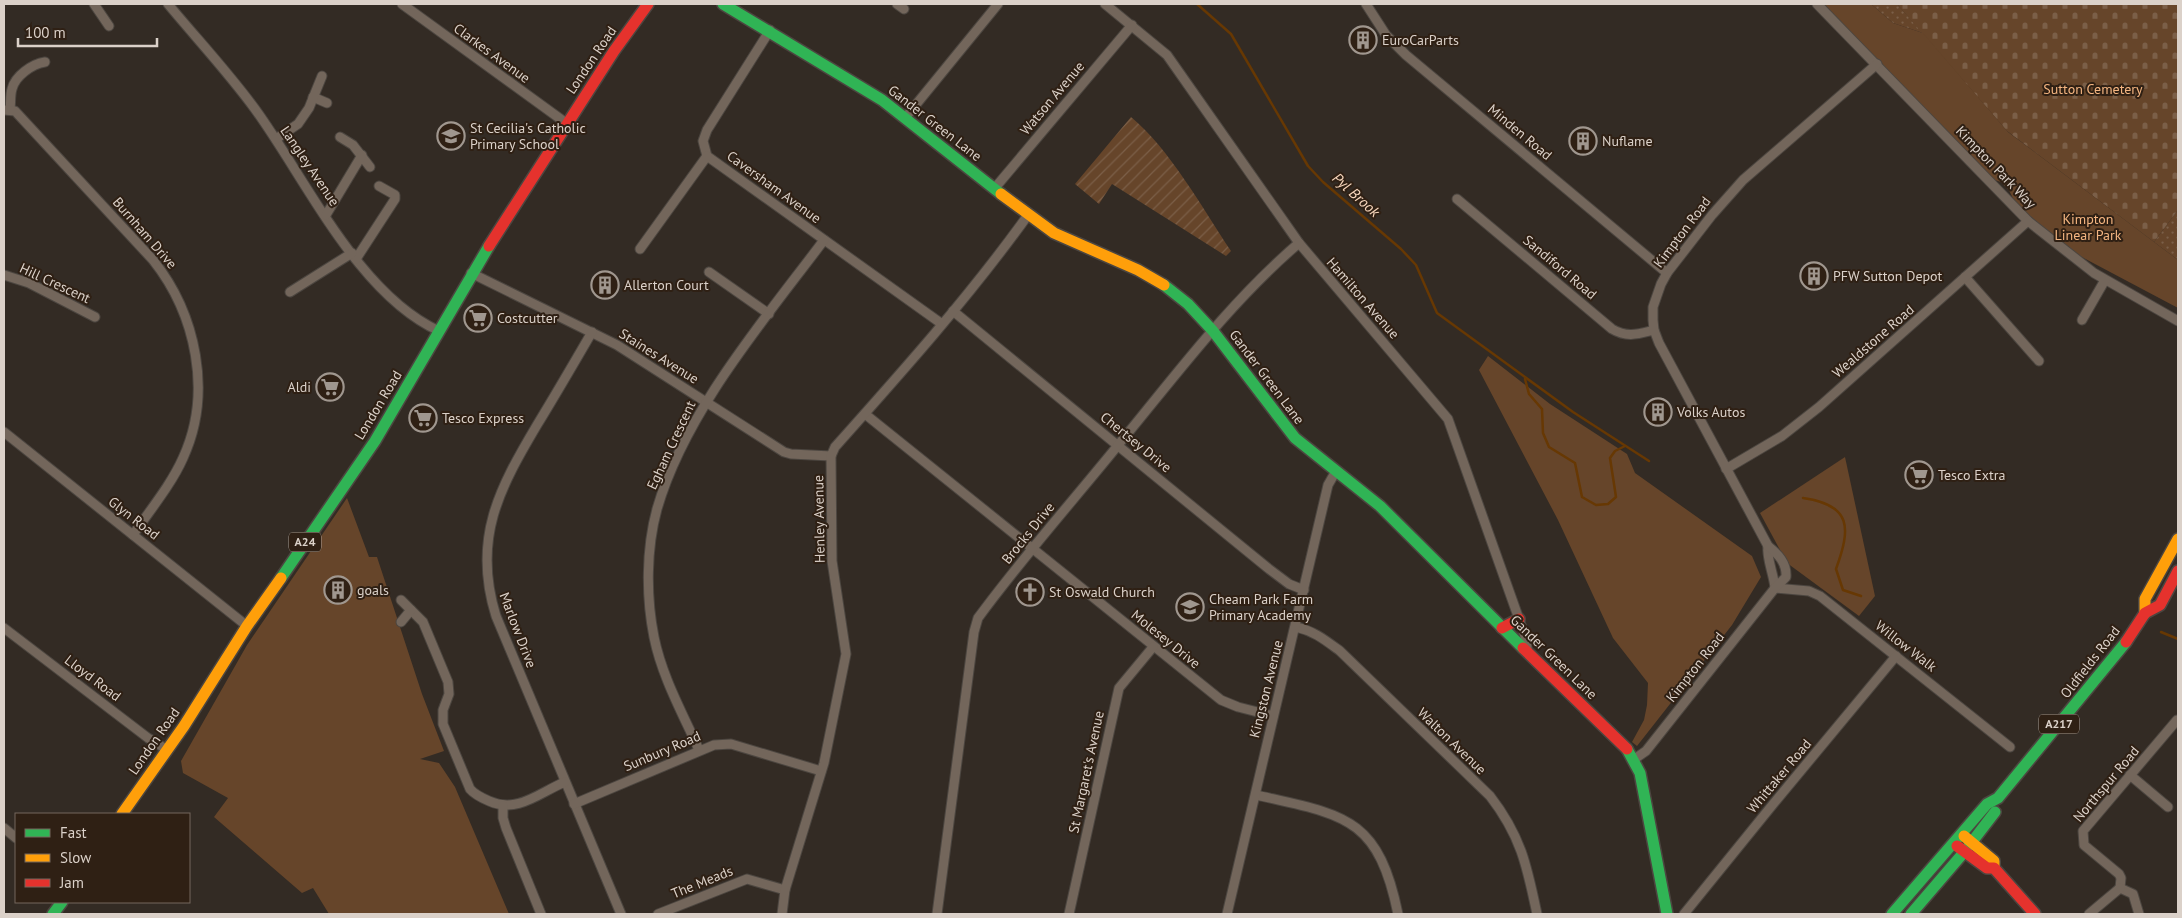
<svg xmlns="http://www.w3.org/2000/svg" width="2182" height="918" font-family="'PT Sans',sans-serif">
  <defs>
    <pattern id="grass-dots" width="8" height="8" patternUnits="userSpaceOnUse" patternTransform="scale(1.25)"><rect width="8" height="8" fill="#66452a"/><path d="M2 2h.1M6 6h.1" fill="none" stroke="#7b5f48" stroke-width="1.8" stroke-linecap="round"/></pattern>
    <pattern id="cemetery-stones" width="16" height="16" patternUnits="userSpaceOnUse" patternTransform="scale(1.25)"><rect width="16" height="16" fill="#66452a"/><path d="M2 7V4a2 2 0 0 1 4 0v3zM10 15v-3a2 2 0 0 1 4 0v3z" fill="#7b5f48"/></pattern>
    <pattern id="garden-furrows" width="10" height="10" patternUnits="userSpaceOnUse" patternTransform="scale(1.25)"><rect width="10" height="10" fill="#66452a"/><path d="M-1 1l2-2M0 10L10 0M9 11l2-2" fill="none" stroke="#7b5f48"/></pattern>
  </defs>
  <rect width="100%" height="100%" fill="#332b24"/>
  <g fill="url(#grass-dots)">
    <polygon points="1871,4 1897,4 1923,33 1893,23"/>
    <polygon points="2178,210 2178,260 2154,242"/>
  </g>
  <polygon fill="url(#cemetery-stones)" points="1897,4 2178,4 2178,210 2154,242 2007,131"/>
  <g fill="#66452a">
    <polygon points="1822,4 1871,4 1893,23 1923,33 2008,132 2178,260 2178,308 2078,255 2016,205 2009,190 2001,182 1988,178"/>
    <polygon points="1488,356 1550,404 1627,454 1635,473 1752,556 1761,577 1732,625 1637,746 1632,742 1644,720 1647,705 1648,683 1613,638 1558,520 1479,370"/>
    <polygon points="1845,457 1875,596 1859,616 1787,563 1760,513"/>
    <polygon points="347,498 369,557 377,557 422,694 444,751 420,759 439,763 455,787 509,914 329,914 313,888 302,893 214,817 228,798 183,773 181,761 247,645"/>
  </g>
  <path fill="url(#garden-furrows)" d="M1131,117C1169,148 1203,209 1231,251L1226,256L1112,184L1099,204L1075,184Z"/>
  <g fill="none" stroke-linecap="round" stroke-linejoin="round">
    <g stroke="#673803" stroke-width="2.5">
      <polyline points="1197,4 1231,34 1308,166 1323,182 1401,249 1416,265 1437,313 1573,412 1649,461"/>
      <polyline points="1525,379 1529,394 1542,409 1543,433 1549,447 1575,463 1582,497 1596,505 1608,504 1616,497 1610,458 1615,451 1625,446"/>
      <path d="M1803,498C1852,505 1851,528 1836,569L1843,590L1861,596"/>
      <polyline points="2161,632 2178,639"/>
    </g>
    <g stroke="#4c4640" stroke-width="11">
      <g id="street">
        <polyline points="94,4 109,26"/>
        <path d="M168,4C197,39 228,72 255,109C306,179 358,294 439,331"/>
        <polyline points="402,4 566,123"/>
        <polyline points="897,4 904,9"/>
        <polyline points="1105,4 1167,55 1299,243 1448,419 1519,619 1527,642 1527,652"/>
        <polyline points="1366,4 1386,35 1406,55 1667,273"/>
        <polyline points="1817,4 2028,221 2094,273 2178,321"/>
        <polyline points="770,30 707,130 703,141 707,156 942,324"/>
        <polyline points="313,97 327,103"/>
        <path d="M10,109C11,103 10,95 12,89C15,76 32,64 45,62"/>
        <path d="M4,110L15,111L153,260C196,314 213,393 183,458C171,485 150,510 133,535"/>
        <polyline points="905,118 998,4"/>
        <polyline points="340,137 353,145 370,167"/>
        <polyline points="276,139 298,124 309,108 322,76"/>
        <polyline points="994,189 1132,25"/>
        <path d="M1457,199L1612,329C1627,338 1638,334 1654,330"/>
        <polyline points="326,215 362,155"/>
        <polyline points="640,249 707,156"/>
        <polyline points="356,259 395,199 395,195 379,186"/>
        <polyline points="709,272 769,314"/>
        <polyline points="471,273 617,345 784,452 791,454 831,456"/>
        <polyline points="4,275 29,283 95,317"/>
        <polyline points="1965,277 2039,361"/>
        <polyline points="290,292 352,253"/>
        <polyline points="953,311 1269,569 1289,584 1304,590"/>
        <polyline points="2082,320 2105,280"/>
        <path d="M592,332C574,363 556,394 537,425C499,489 472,539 496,616L621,914"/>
        <polyline points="865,414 1221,700 1238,707 1273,716"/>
        <polyline points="4,432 247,626"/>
        <polyline points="1726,469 1782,436 1819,407 2028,221"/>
        <path d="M1768,546C1766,557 1774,575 1775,588"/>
        <polyline points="1775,588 1809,591 1820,596 2010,747"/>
        <path d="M401,600L423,622L448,682L449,694L443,710V724L470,789C475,795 482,798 489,801C518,814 540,792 565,782"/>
        <polyline points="401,622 411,610"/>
        <path d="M1296,627C1314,631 1325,640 1340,651L1490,796C1521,836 1527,866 1537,914"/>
        <polyline points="4,628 148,738 166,749"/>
        <path d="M699,750C683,714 662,677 654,637C646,597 646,549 657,509C685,412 764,320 824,240"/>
        <path d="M1633,760L1646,751L1775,588L1786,577C1787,563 1778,554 1768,546L1659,343L1654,330L1653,320V307L1661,284L1667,273L1712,215L1743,180L1877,64"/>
        <polyline points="2130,775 2168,807"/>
        <path d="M1256,795C1344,815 1378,816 1398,914"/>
        <polyline points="574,804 714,745 731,744 821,771"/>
        <polyline points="503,806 503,818 506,828 541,914"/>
        <polyline points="4,828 16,838"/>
        <polyline points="2120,888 2121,878 2119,874 2084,845 2083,831 2177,720"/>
        <polyline points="2120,888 2133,894 2139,914"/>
        <polyline points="658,914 747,879 785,890"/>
        <path d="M782,914L785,890L824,763L846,654L832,561L831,456L835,447C902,372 969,297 1028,215"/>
        <path d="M937,914L974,632L978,618C1022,558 1072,502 1119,444C1176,375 1230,302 1299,243"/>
        <polyline points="1069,914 1119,688 1153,647"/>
        <polyline points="1227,914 1328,485 1336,471"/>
        <polyline points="1684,914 1774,803 1896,656"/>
        <polyline points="2089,914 2120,888"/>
      </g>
    </g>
    <g stroke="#4c4640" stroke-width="14">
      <g id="fast">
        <polyline points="723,4 882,100 1001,194"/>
        <polyline points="1164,285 1188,304 1213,331 1295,438 1380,506 1523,648"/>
        <polyline points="281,578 375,441 489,246"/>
        <polyline points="1627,749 1640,773 1667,914"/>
        <polyline points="53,914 62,902"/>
        <polyline points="1892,914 1987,804 1998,798 2126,642"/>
        <polyline points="1911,914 1965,851 1995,812"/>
      </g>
    </g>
    <g stroke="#4c4640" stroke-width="14">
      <g id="slow">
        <polyline points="1001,194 1054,233 1138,270 1164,285"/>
        <polyline points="2145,613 2145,599 2178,539"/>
        <polyline points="122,814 184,726 247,626 281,578"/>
        <polyline points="1964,836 1994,861 1994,868"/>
      </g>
    </g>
    <g stroke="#4c4640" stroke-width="14">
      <g id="jam">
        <polyline points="489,246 614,51 648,4"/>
        <polyline points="1502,628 1519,619"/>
        <polyline points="2126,642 2145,613 2160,605 2178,571"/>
        <polyline points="1523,648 1627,749"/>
        <polyline points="1957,846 1987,868 1994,868 2035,914"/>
      </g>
    </g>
    <use href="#street" stroke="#73665b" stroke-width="9"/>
    <use href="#fast" stroke="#30b455" stroke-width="11"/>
    <use href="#slow" stroke="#ff9f0a" stroke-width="11"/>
    <use href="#jam" stroke="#e5322d" stroke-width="11"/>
  </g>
  <defs>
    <g id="building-ring" transform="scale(1.4375)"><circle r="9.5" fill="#2f2014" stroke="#a0978f" stroke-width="1.5"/><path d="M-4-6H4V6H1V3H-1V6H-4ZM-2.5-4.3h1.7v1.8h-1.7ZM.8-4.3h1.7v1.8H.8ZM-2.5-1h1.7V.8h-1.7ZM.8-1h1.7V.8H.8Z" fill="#a0978f"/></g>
    <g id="school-ring" transform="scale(1.4375)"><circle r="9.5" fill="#2f2014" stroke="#a0978f" stroke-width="1.5"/><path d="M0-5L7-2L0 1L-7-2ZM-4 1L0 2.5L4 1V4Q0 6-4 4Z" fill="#a0978f"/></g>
    <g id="supermarket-ring" transform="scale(1.4375)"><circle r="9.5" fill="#2f2014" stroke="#a0978f" stroke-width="1.5"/><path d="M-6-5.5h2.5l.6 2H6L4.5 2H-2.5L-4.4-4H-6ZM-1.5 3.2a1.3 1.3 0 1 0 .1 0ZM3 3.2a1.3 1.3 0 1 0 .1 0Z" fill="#a0978f"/></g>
    <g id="church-ring" transform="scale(1.4375)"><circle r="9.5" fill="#2f2014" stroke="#a0978f" stroke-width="1.5"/><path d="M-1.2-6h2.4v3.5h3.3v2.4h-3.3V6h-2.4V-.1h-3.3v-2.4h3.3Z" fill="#a0978f"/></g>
  </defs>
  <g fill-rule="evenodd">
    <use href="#building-ring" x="1363" y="40"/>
    <use href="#school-ring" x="451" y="136"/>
    <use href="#building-ring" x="1583" y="141"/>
    <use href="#building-ring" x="1814" y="276"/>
    <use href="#building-ring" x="605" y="285"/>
    <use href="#supermarket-ring" x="478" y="318"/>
    <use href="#supermarket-ring" x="330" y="387"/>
    <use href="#building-ring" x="1658" y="412"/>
    <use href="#supermarket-ring" x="423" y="418"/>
    <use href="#supermarket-ring" x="1919" y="475"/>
    <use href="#building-ring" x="338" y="590"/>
    <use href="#church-ring" x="1030" y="592"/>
    <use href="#school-ring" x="1190" y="607"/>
  </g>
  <g text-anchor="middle" stroke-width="4" stroke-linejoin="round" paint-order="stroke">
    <g fill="#2f2014" stroke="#a79c93" stroke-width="1">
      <rect x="289" y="532.5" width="32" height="19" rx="4"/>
      <rect x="2039" y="714.5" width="40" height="19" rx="4"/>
    </g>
    <g font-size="12" font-weight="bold" fill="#dbd1c9">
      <text x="305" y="546">A24</text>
      <text x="2059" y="728">A217</text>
    </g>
    <g font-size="14" fill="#dbd1c9" stroke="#2f2014" text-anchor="start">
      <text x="1382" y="45">EuroCarParts</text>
      <text x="470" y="133">St Cecilia's Catholic<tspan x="470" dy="16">Primary School</tspan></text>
      <text x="1602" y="146">Nuflame</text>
      <text x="1833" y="281">PFW Sutton Depot</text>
      <text x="624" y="290">Allerton Court</text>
      <text x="497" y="323">Costcutter</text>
      <text x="311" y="392" text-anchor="end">Aldi</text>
      <text x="1677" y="417">Volks Autos</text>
      <text x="442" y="423">Tesco Express</text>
      <text x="1938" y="480">Tesco Extra</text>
      <text x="357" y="595">goals</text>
      <text x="1049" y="597">St Oswald Church</text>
      <text x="1209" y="604">Cheam Park Farm<tspan x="1209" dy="16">Primary Academy</tspan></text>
    </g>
    <g font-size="14" fill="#dbd1c9" stroke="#2f2014">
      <text transform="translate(492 53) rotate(36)" y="5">Clarkes Avenue</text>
      <text transform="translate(591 60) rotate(-56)" y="5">London Road</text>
      <text transform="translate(1052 98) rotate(-50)" y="5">Watson Avenue</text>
      <text transform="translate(935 123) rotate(38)" y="5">Gander Green Lane</text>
      <text transform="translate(1520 132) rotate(40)" y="5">Minden Road</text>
      <text transform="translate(310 166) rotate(56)" y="5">Langley Avenue</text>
      <text transform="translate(1996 167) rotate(46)" y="5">Kimpton Park Way</text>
      <text transform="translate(774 187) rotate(36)" y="5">Caversham Avenue</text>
      <text transform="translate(1682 232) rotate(-53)" y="5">Kimpton Road</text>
      <text transform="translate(145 233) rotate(49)" y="5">Burnham Drive</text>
      <text transform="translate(1560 267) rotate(40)" y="5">Sandiford Road</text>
      <text transform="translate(55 283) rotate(25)" y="5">Hill Crescent</text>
      <text transform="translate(1363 298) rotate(49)" y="5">Hamilton Avenue</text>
      <text transform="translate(1873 341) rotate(-41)" y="5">Wealdstone Road</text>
      <text transform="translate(659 356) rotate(32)" y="5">Staines Avenue</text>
      <text transform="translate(1267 377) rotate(53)" y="5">Gander Green Lane</text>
      <text transform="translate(378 405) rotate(-59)" y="5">London Road</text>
      <text transform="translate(1136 442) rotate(39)" y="5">Chertsey Drive</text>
      <text transform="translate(671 445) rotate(-65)" y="5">Egham Crescent</text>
      <text transform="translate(134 518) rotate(38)" y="5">Glyn Road</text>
      <text transform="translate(819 519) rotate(-91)" y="5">Henley Avenue</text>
      <text transform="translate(1028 533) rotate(-51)" y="5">Brocks Drive</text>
      <text transform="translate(518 630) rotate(69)" y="5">Marlow Drive</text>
      <text transform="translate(1166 639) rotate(39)" y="5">Molesey Drive</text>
      <text transform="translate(1906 646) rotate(38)" y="5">Willow Walk</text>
      <text transform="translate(1554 657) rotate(44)" y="5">Gander Green Lane</text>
      <text transform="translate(2090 662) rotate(-52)" y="5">Oldfields Road</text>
      <text transform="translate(1695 667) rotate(-52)" y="5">Kimpton Road</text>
      <text transform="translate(93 678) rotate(37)" y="5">Lloyd Road</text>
      <text transform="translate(1266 689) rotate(-76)" y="5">Kingston Avenue</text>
      <text transform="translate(154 741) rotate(-55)" y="5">London Road</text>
      <text transform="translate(1452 741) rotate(44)" y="5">Walton Avenue</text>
      <text transform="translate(662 751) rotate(-23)" y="5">Sunbury Road</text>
      <text transform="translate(1086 772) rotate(-78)" y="5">St Margaret's Avenue</text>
      <text transform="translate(1779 776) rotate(-50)" y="5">Whittaker Road</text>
      <text transform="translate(2106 784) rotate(-50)" y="5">Northspur Road</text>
      <text transform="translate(702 882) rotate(-22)" y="5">The Meads</text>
    </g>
    <g font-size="14" fill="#f4b581" stroke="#2f2014">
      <text x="2093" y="94">Sutton Cemetery</text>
      <text x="2088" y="224">Kimpton<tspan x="2088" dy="16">Linear Park</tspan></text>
    </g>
    <g font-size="15" font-style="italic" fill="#f8d7bd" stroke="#2f2014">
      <text transform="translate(1356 195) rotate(42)" y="5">Pyl Brook</text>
    </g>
  </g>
  <rect width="2182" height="918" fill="none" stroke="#dbd1c9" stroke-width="10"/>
  <rect x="15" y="813" width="175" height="90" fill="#2f2014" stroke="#74675c"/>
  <rect x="25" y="829" width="25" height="8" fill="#30b455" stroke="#74675c"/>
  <text x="60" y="838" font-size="15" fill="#dbd1c9">Fast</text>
  <rect x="25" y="854" width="25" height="8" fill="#ff9f0a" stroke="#74675c"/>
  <text x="60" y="863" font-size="15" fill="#dbd1c9">Slow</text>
  <rect x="25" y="879" width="25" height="8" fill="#e5322d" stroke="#74675c"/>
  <text x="60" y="888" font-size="15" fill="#dbd1c9">Jam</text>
  <path d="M18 38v8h139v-8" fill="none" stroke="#dbd1c9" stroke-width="2.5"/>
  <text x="25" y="38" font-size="15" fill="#dbd1c9" stroke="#2f2014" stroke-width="4" paint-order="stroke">100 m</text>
</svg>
